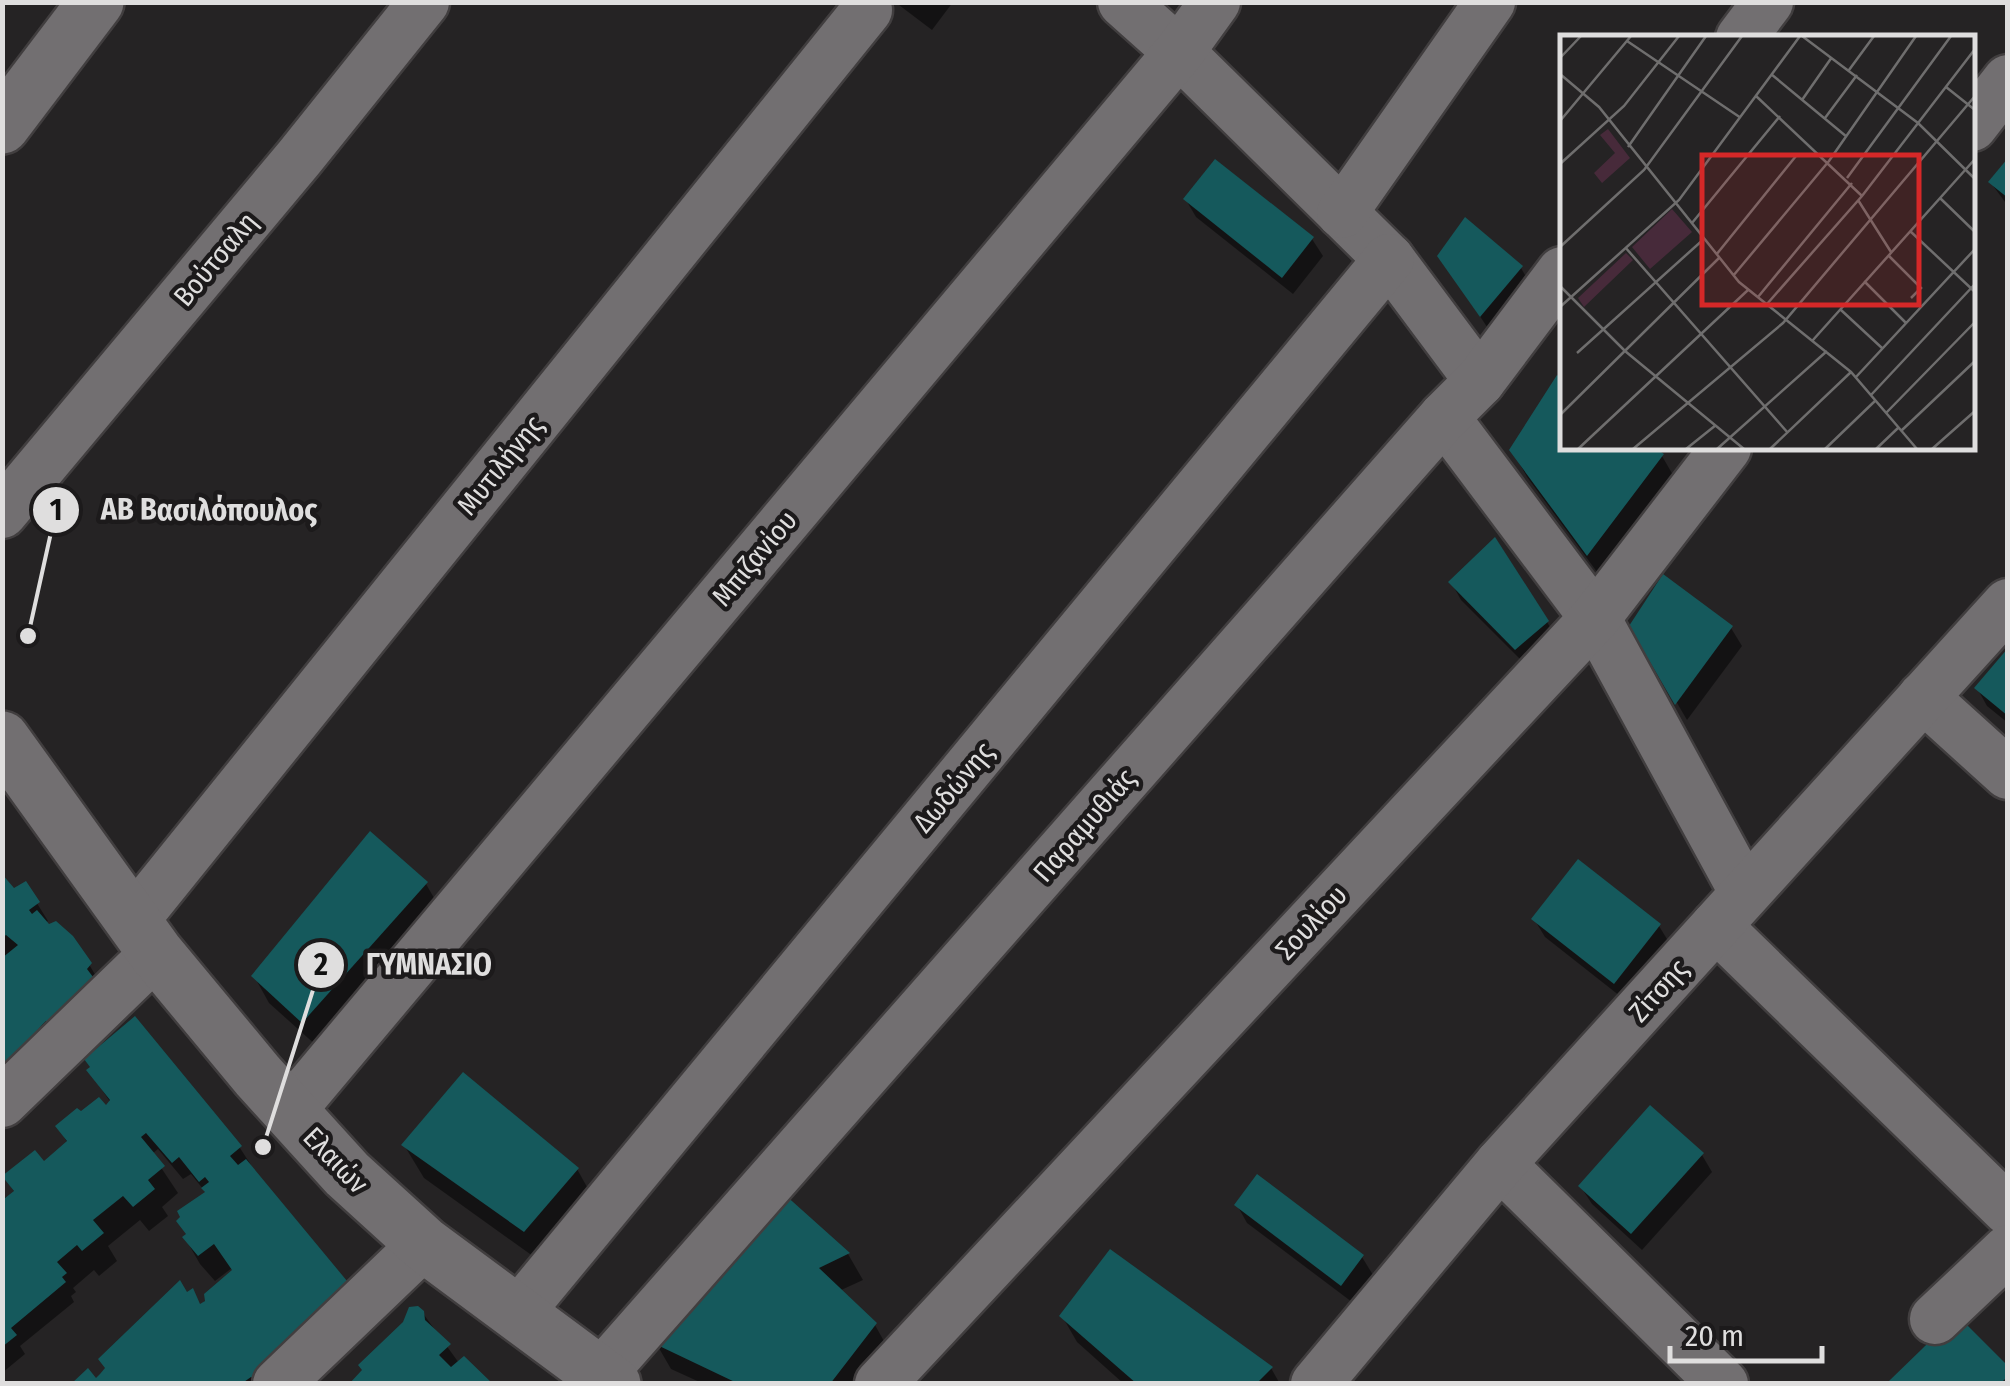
<svg xmlns="http://www.w3.org/2000/svg" width="2010" height="1386" font-family="'Fira Sans Condensed',sans-serif">
  <rect width="100%" height="100%" fill="#252324"/>
  <g fill="#0007">
    <polygon points="895,2 953,2 932,30"/>
    <polygon points="2008,162 2008,206 1991,183"/>
    <polygon points="1186,200 1312,239 1323,256 1293,294 1196,217"/>
    <polygon points="1440,256 1521,268 1540,301 1501,348"/>
    <polygon points="1558,378 1562,382 1562,448 1651,448 1662,456 1677,482 1603,580 1527,477 1512,450"/>
    <polygon points="1451,582 1547,622 1558,640 1527,666 1461,600"/>
    <polygon points="1632,626 1731,628 1742,646 1687,720"/>
    <polygon points="2008,652 2008,723 1987,706 1977,688"/>
    <polygon points="2,878 14,892 25,884 48,921 45,923 80,949 100,983 2,1101"/>
    <polygon points="426,884 441,910 318,1047 269,1003 254,976"/>
    <polygon points="1534,919 1659,926 1670,944 1625,1000 1545,937"/>
    <polygon points="134,1020 240,1148 251,1165 293,1384 75,1384 95,1382 186,1295 200,1306 234,1271 232,1268 215,1281 200,1264 185,1238 207,1194 191,1174 183,1179 158,1149 152,1154 178,1193 162,1207 168,1216 149,1231 140,1220 108,1246 117,1261 99,1276 94,1270 73,1288 76,1292 71,1296 74,1302 20,1346 25,1354 2,1373 2,1199 15,1193 5,1177 43,1164 68,1144 58,1126 111,1103 89,1071"/>
    <polygon points="404,1145 577,1169 596,1203 544,1264 424,1178"/>
    <polygon points="1702,1155 1712,1172 1642,1250 1592,1204 1581,1187"/>
    <polygon points="783,1197 848,1254 863,1280 839,1291 875,1325 885,1343 854,1384 704,1384 671,1369 656,1343"/>
    <polygon points="1237,1205 1362,1257 1373,1275 1352,1302 1247,1223"/>
    <polygon points="422,1312 459,1363 489,1384 352,1384"/>
    <polygon points="1062,1316 1271,1368 1280,1384 1124,1384 1077,1342"/>
  </g>
  <g fill="#15595c">
    <polygon points="2008,158 2008,198 1988,182"/>
    <polygon points="1215,159 1314,237 1282,278 1183,199"/>
    <polygon points="1465,217 1523,266 1480,317 1437,256"/>
    <polygon points="1557,375 1562,379 1562,448 1655,448 1664,454 1587,556 1509,450"/>
    <polygon points="1495,537 1549,621 1515,650 1448,582"/>
    <polygon points="1663,574 1733,626 1675,705 1629,626"/>
    <polygon points="2008,648 2008,716 1974,688"/>
    <polygon points="370,831 428,882 302,1023 251,976"/>
    <polygon points="1578,859 1661,924 1614,984 1531,919"/>
    <polygon points="2,874 14,888 26,881 40,902 29,910 32,914 37,910 49,924 56,921 73,936 92,963 87,969 93,977 86,984 92,990 53,1027 46,1021 42,1025 36,1032 41,1037 2,1074 2,958 18,945 6,935 2,938"/>
    <polygon points="135,1016 242,1146 230,1156 238,1165 246,1159 352,1287 257,1379 251,1377 241,1384 71,1384 88,1368 96,1378 100,1374 105,1368 98,1359 180,1280 187,1292 193,1288 200,1304 205,1301 204,1294 232,1270 214,1244 198,1256 182,1237 186,1234 176,1221 180,1217 177,1211 205,1192 201,1188 209,1182 205,1177 199,1182 179,1157 172,1163 146,1133 141,1137 165,1166 148,1180 155,1189 133,1207 123,1196 93,1220 104,1233 82,1251 77,1245 57,1262 67,1273 62,1277 66,1282 11,1328 17,1335 2,1347 2,1195 5,1198 14,1191 2,1176 35,1150 44,1161 67,1141 55,1126 77,1108 81,1111 99,1097 106,1105 110,1100 86,1070 90,1067 84,1059"/>
    <polygon points="463,1072 579,1168 524,1232 401,1145"/>
    <polygon points="1650,1105 1704,1153 1631,1234 1578,1186"/>
    <polygon points="1257,1174 1364,1255 1341,1286 1234,1205"/>
    <polygon points="783,1193 850,1253 819,1268 877,1323 830,1384 739,1384 653,1343"/>
    <polygon points="1110,1249 1273,1367 1256,1384 1137,1384 1059,1316"/>
    <polygon points="418,1306 424,1311 425,1320 451,1344 439,1355 451,1367 464,1356 493,1384 349,1384 362,1370 358,1365 403,1322 409,1307"/>
    <polygon points="1957,1315 2008,1366 2008,1376 2000,1384 1891,1384 1889,1381"/>
  </g>
  <g fill="none" stroke-linecap="round" stroke-linejoin="round">
    <g stroke="#413e3f" stroke-width="55">
      <g id="street">
        <polyline points="1123,2 1179,52 1389,259 1480,381"/>
        <polyline points="1741,38 1768,2"/>
        <polyline points="1972,126 2008,80"/>
        <polyline points="1342,213 1490,2"/>
        <polyline points="1444,417 1595,618 1745,893"/>
        <polyline points="2,513 299,158 424,2"/>
        <polyline points="1923,697 2008,774"/>
        <polyline points="133,921 867,10"/>
        <polyline points="1716,926 2008,1210"/>
        <polyline points="2,1102 156,953"/>
        <polyline points="290,1111 1179,52 1215,2"/>
        <polyline points="1500,1164 1723,1384"/>
        <polyline points="517,1314 1389,259"/>
        <polyline points="1935,1319 2008,1250"/>
        <polyline points="601,1374 1444,417 1480,381 1562,272"/>
        <polyline points="278,1384 424,1244"/>
        <polyline points="880,1384 1595,618 1726,448"/>
        <polyline points="1316,1384 1500,1164 2008,604"/>
      </g>
    </g>
    <g stroke="#413e3f" stroke-width="60">
      <g id="secondary">
        <polyline points="2,126 96,2"/>
        <polyline points="2,739 156,953 258,1076 347,1174 424,1244 613,1384"/>
      </g>
    </g>
    <use href="#street" stroke="#726f71" stroke-width="50"/>
    <use href="#secondary" stroke="#726f71" stroke-width="55"/>
  </g>
  <g text-anchor="middle" stroke-width="9" stroke-linejoin="round" paint-order="stroke">
    <g font-size="28" fill="#dfdede" stroke="#1c1a1b">
      <text transform="translate(215 259) rotate(-50)" y="10">Βούτσαλη</text>
      <text transform="translate(500 465) rotate(-51)" y="10">Μυτιλήνης</text>
      <text transform="translate(754 558) rotate(-50)" y="10">Μπιζανίου</text>
      <text transform="translate(953 787) rotate(-50)" y="10">Δωδώνης</text>
      <text transform="translate(1084 825) rotate(-49)" y="10">Παραμυθιάς</text>
      <text transform="translate(1311 922) rotate(-47)" y="10">Σουλίου</text>
      <text transform="translate(1658 990) rotate(-48)" y="10">Ζίτσης</text>
      <text transform="translate(336 1160) rotate(46)" y="10">Ελαιών</text>
    </g>
  </g>
  <g transform="translate(1560 35)">
    <rect width="415" height="415" fill="#252324"/>
    <path d="M48,94L70,123L42,148L34,138L55,118L40,100ZM112,174L132,197L90,234L72,212ZM66,218L73,225L24,272L18,263Z" fill="#472a3a"/>
    <path fill="none" stroke="#6f6e6e" stroke-width="2.5" d="M242,1L358,88L415,144M67,6L181,83M0,23L21,1M289,35L314,1M0,39L39,72L179,247L291,337L357,414M211,39L287,102M386,52L415,75M196,61L302,161M242,65L272,22M265,83L297,40M0,86L71,1M68,112L146,1M0,129L64,71L119,1M287,143L391,1M380,163L415,197M298,165L331,217M132,188L220,81M350,196L415,257M0,212L84,135L182,1M65,212L228,398M156,220L236,121M328,220L361,253L351,263M173,241L269,126L356,1M304,246L346,288M0,251L65,316L184,414M198,262L292,148M207,269L302,161L415,14M0,272L119,165L240,1M281,275L322,313M253,305L415,124M17,318L145,203M296,342L415,214M311,360L415,249M326,378L415,287M0,380L159,223M341,396L415,326M18,414L188,255M73,414L223,288L415,61M126,414L156,390M157,414L267,316M210,414L291,337M265,414L316,365M316,414L338,393M372,414L415,376"/>
    <path fill="#d62828" fill-opacity="0.15" stroke="#d62828" stroke-width="5" d="M142,120H359V270H142Z"/>
    <rect width="415" height="415" fill="none" stroke="#dfdede" stroke-width="5"/>
  </g>
  <path fill="none" stroke="#dfdede" stroke-width="4" d="M28 636L56 510M263 1147L321 965"/>
  <g fill="#dfdede" stroke="#1c1a1b" stroke-width="4">
    <circle cx="28" cy="636" r="10"/>
    <circle cx="263" cy="1147" r="10"/>
    <circle cx="56" cy="510" r="25"/>
    <circle cx="321" cy="965" r="25"/>
  </g>
  <g font-size="30" text-anchor="middle" font-weight="bold" fill="#111">
    <text x="56" y="520">1</text>
    <text x="321" y="975">2</text>
  </g>
  <g font-size="30" text-anchor="middle" font-weight="bold" fill="#dfdede" stroke="#1c1a1b" stroke-width="9" stroke-linejoin="round" paint-order="stroke">
    <text x="209" y="520">ΑΒ Βασιλόπουλος</text>
    <text x="429" y="975">ΓΥΜΝΑΣΙΟ</text>
  </g>
  <rect width="2010" height="1386" fill="none" stroke="#dfdede" stroke-width="10"/>
  <path d="M1670 1346v15h152v-15" fill="none" stroke="#dfdede" stroke-width="5"/>
  <text x="1685" y="1346" font-size="30" fill="#dfdede" stroke="#1c1a1b" stroke-width="8" paint-order="stroke">20 m</text>
</svg>
